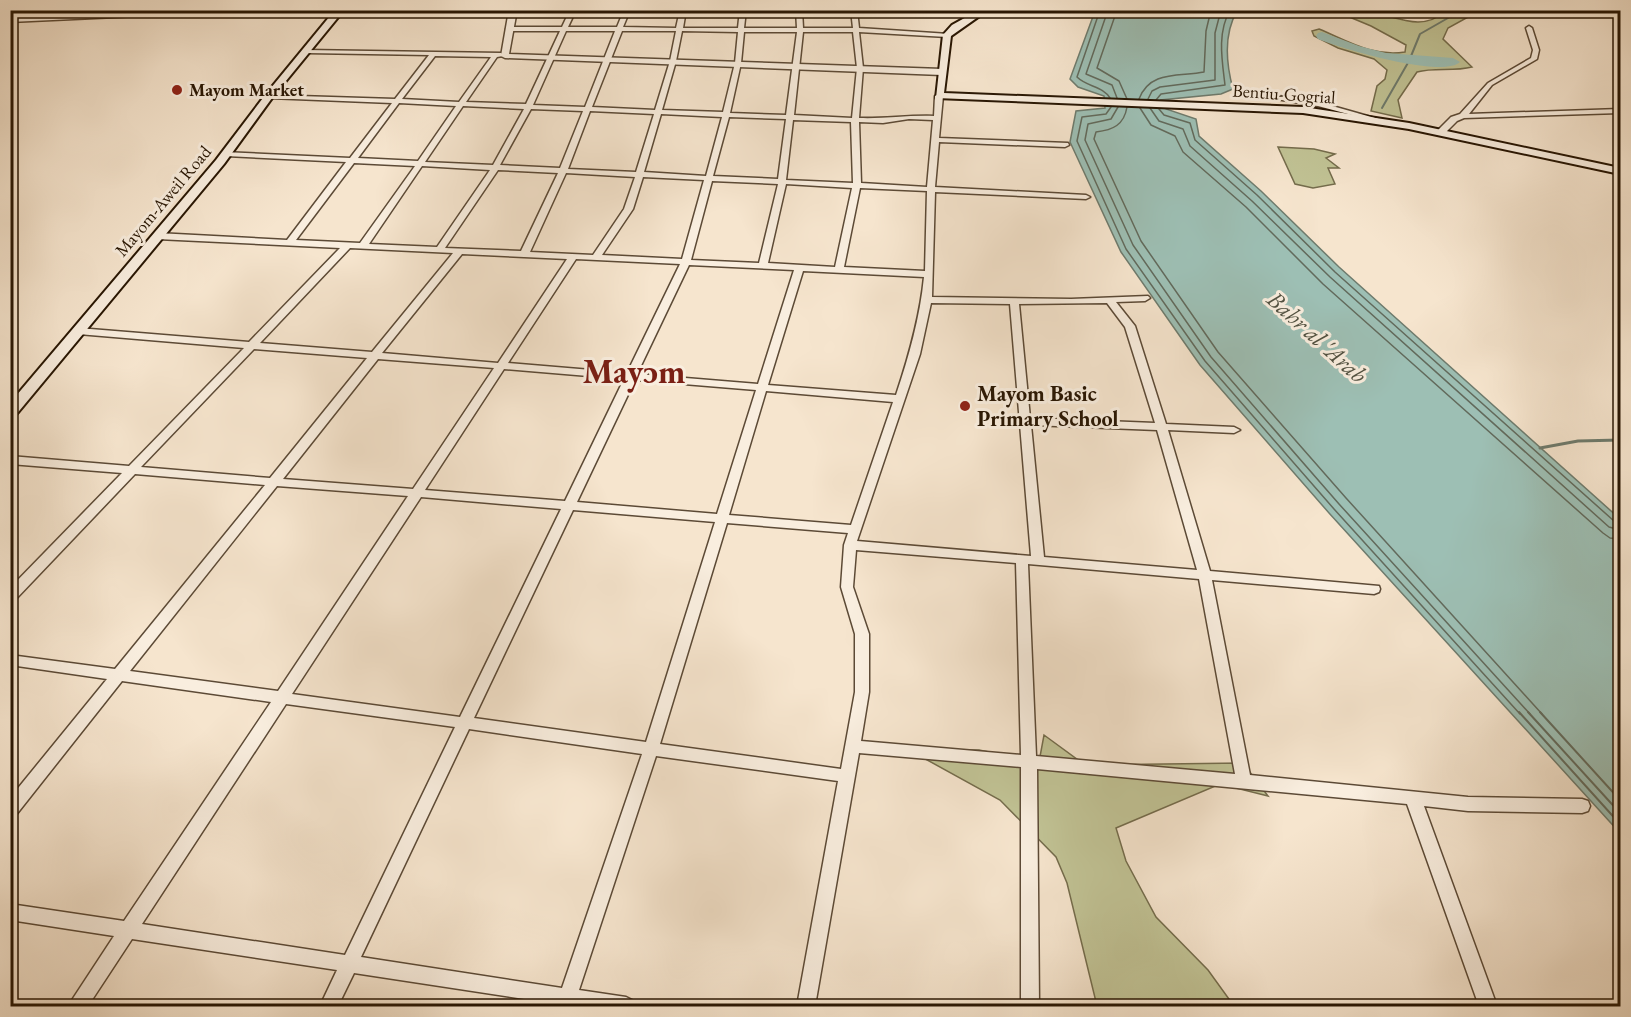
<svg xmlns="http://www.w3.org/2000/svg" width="1631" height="1017" font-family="'EB Garamond',serif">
  <rect width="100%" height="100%" fill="#f6e5ce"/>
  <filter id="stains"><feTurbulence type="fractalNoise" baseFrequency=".00333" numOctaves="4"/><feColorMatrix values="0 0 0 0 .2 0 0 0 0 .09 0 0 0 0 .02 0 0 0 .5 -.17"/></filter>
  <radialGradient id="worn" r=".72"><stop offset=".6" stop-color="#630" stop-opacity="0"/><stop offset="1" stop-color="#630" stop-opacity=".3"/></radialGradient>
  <g fill="#c1c395" stroke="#746c4c" stroke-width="1.5">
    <path d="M1335,11H1378L1381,14C1406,21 1425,29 1446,11H1479L1448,28L1443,39L1472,67C1453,72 1435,67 1417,72L1398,100L1402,118L1371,111L1377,86L1385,79L1387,70L1374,59L1338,48L1314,36L1312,31L1319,29C1348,41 1372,57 1405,52L1406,45L1371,26Z"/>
    <polygon points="1278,147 1314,149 1335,154 1326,158 1339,168 1328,168 1335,184 1313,188 1295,184"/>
    <polygon points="1044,735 1085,765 1243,763 1268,796 1220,784 1116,828 1126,861 1156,917 1208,970 1234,1006 1097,1006 1067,883 1056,857 1000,800 909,750 979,750 1039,762"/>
  </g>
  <path fill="#9dbfb4" stroke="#6e7b6d" stroke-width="1.5" d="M1095,11H1237C1223,35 1226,63 1233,89L1221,94L1161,100L1166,109L1196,119L1199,136L1261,191L1339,267L1620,519V833L1329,513L1200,365L1121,252L1070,142L1076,111L1105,108L1104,96L1078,87L1070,79Z"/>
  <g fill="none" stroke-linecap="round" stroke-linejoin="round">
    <g stroke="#626a5c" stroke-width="1.5">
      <path d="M1100,10L1077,77C1087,87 1103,86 1110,98"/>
      <polyline points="1108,10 1086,74 1112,85 1117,98"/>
      <polyline points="1117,10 1097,68 1119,81 1127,99"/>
      <path d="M1139,99C1150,70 1179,77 1204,72L1206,31L1211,10"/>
      <polyline points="1148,99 1152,91 1160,87 1215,80 1215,33 1221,10"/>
      <path d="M1156,100L1161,94L1225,85C1222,60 1217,33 1230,10"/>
      <polyline points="1111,107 1106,114 1082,117 1077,141 1126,249 1205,361 1334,509 1520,714"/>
      <polyline points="1118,107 1111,119 1088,124 1085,140 1133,245 1211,357 1339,504 1530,714"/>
      <path d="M1127,107C1124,125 1113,130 1096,132L1094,139L1141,241L1218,352L1346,498L1542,714"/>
      <polyline points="1140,108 1151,125 1175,136 1183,152 1246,207 1323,284 1603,533 1610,538 1620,539"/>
      <polyline points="1150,108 1159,121 1183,129 1190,146 1252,201 1330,277 1609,527 1620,530"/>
      <polyline points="1159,109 1164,115 1190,123 1195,140 1257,195 1335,272 1614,521 1620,523"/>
    </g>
    <g stroke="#626a5c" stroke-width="2">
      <polyline points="1519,712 1620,824"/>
      <polyline points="1528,712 1620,813"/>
      <polyline points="1540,712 1620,800"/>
    </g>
    <polyline stroke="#6e7b6d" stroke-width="2" points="1382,108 1409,61 1420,34 1462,10"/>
    <polyline stroke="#6e7b6d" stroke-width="3" points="1540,448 1578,441 1620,440"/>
    <path fill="#9dbfb4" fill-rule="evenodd" d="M1322,32L1359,46L1386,53L1453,58L1460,62C1442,79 1340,48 1318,39L1316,36L1318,33Z"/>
    <g stroke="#5c4a36" stroke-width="3">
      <g id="minor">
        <polygon points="206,10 268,10 10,22 10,18"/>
        <path d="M570,10H576L568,27H617L624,10H630L623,27L676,28L680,10H686L683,28H738L740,10H746L744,28H797L796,10H802L803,28H853L851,10H857L859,28L949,34L950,35L947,37L859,32L863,68L859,118C884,119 908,115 934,116L935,96L939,94L943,96L939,138L1068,143L1069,145L1065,147L939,142L935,187L1086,195L1090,197L1086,199L935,192L932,297L1071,299L1148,296L1150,298L1145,301L1116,302L1135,326L1166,424L1234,427L1240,430L1234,433L1168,430L1210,571L1379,586L1380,589L1379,592L1374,594L1212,580L1250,775L1468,797L1582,799L1588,801L1590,806L1588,811L1582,813L1468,811L1424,806L1497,1006H1479L1407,804L1037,769L1039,1006H1021V767L859,753L815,1006H797L838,781L656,756L579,990L626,997L632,1000L635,1006H556L557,1004L354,973L338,1006H320L337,970L132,939L88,1006H69L72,1000L114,936L10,920V904L124,921L271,702L122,681L16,815L10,817V798L107,679L10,665V655L115,669L265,485L135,474L15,600L10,602V588L122,473L10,464V456L129,466L244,348L78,334L73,331L78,328L249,342L340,248L157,239L153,236L157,233L287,240L346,162L226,156L222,154L223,152L350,158L392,103L269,98L265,96L267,95L395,99L429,55L307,53L305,52V50L501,53L504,55L503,56L497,57L466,102L526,104L560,31H509L506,29L509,27H562ZM566,31H615L585,107L533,105ZM622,31H676L670,61L655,110L592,107ZM682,31L738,32L735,63L723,112L662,110L676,61ZM744,32H797L786,115L730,113L741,63ZM803,32H853L857,68L852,118L794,115ZM435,56L491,57L459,102L402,99ZM399,103L456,106L418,161L358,158ZM463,106L524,109L493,165L425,162ZM531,109L583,111L560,168L500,165ZM590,111L654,114L636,172L568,169ZM661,114L722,117L706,176L644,172ZM729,117L786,119L778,179L713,176ZM909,119L933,120L927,187L861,183L859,122L883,123ZM793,120L851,122L853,183L786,180ZM354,163L415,166L360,243L296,240ZM422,166L490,170L437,247L369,244ZM498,170L558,173L521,251L445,248ZM566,173L635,177L624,209L593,255L530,252ZM643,177L704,180L682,259L602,255L633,209ZM712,181L778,184L759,263L691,260ZM786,184L852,188L835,267L768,263ZM860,188L927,191L925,271L844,267ZM350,248L453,253L372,352L260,343ZM462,254L567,259L498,363L382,353ZM576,259L680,264L627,373L508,363ZM689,265L794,270L758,384L637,374ZM803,271L924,277C920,318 909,356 896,395L768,385ZM931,303L1010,304L1031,556L857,541L920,354ZM1107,303L1125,327L1155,423L1030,418L1019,304ZM254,349L367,358L270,478L141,467ZM378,359L494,368L413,489L283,479ZM504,369L624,379L565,501L425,490ZM635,380L756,390L717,514L577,502ZM766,391L893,402L851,525L729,515ZM1031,425L1157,430L1197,570L1044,557ZM277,486L408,496L278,691L130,671ZM421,497L561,509L460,717L292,694ZM573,510L715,522L646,742L474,718ZM727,523L848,533L844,545L841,587L855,634V692L841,769L660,744ZM856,550L1016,563L1021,755L861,741L869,692V634L853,587ZM1028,564L1199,579L1235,774L1036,756ZM286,704L455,727L345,955L142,924ZM469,729L642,754L562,988L361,957Z"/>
        <polygon points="1529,26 1532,28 1539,50 1537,59 1492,85 1469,114 1620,109 1620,113 1464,118 1457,121 1444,134 1438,134 1438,130 1451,117 1460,114 1488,83 1531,58 1533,50 1526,28"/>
        <polygon points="1249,91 1318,102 1382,120 1378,122 1318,106 1247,94 1247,92"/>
      </g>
    </g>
    <g stroke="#5c4a36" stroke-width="3">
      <polygon id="tertiary" points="509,10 517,10 509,54 942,69 946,72 942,75 505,58 501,56"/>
    </g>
    <g stroke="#281603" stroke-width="4">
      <g id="secondary">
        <polygon points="335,10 344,10 272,98 224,164 15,416 10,417 10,403 216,160 266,94"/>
        <polygon points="979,10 988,10 951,36 944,93 1303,107 1409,123 1620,168 1620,174 1409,129 1303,113 936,98 943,35 952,25"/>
      </g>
    </g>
    <use href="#minor" fill="#f9eedf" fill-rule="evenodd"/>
    <use href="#tertiary" fill="#f9eedf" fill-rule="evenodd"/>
    <use href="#secondary" fill="#f9eedf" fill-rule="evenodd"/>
  </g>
  <g fill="#8f2418" stroke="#f9eedf" stroke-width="2">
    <circle cx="177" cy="90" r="6"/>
    <circle cx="965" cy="406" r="6"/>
  </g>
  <g text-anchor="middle" stroke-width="6" stroke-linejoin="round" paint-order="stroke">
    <g font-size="18" font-weight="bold" fill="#281603" stroke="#f9eedf" text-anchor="start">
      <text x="189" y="96">Mayom Market</text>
    </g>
    <g font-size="18" fill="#281603" stroke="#f9eedf">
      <text transform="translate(1284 94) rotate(4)" y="6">Bentiu-Gogrial</text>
      <text transform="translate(163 201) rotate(-50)" y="6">Mayom-Aweil Road</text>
    </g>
    <g font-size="22" font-weight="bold" fill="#281603" stroke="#f9eedf" text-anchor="start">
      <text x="977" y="401">Mayom Basic<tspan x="977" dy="25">Primary School</tspan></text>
    </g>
    <g font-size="24" font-style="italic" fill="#515141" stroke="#f9eedf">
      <text transform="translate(1317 337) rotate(42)" y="8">Bahr al 'Arab</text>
    </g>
    <g font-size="34" font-weight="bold" fill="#7a1f14" stroke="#f9eedf">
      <text x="634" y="383">Mayɔm</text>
    </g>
  </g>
  <rect width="1631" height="1017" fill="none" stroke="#f6e5ce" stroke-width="36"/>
  <rect x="12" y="12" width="1607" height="993" fill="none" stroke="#281603" stroke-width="3"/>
  <rect x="18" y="18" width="1595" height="981" fill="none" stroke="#281603" stroke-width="1.5"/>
  <rect width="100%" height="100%" filter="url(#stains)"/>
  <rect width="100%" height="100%" fill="url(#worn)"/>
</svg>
